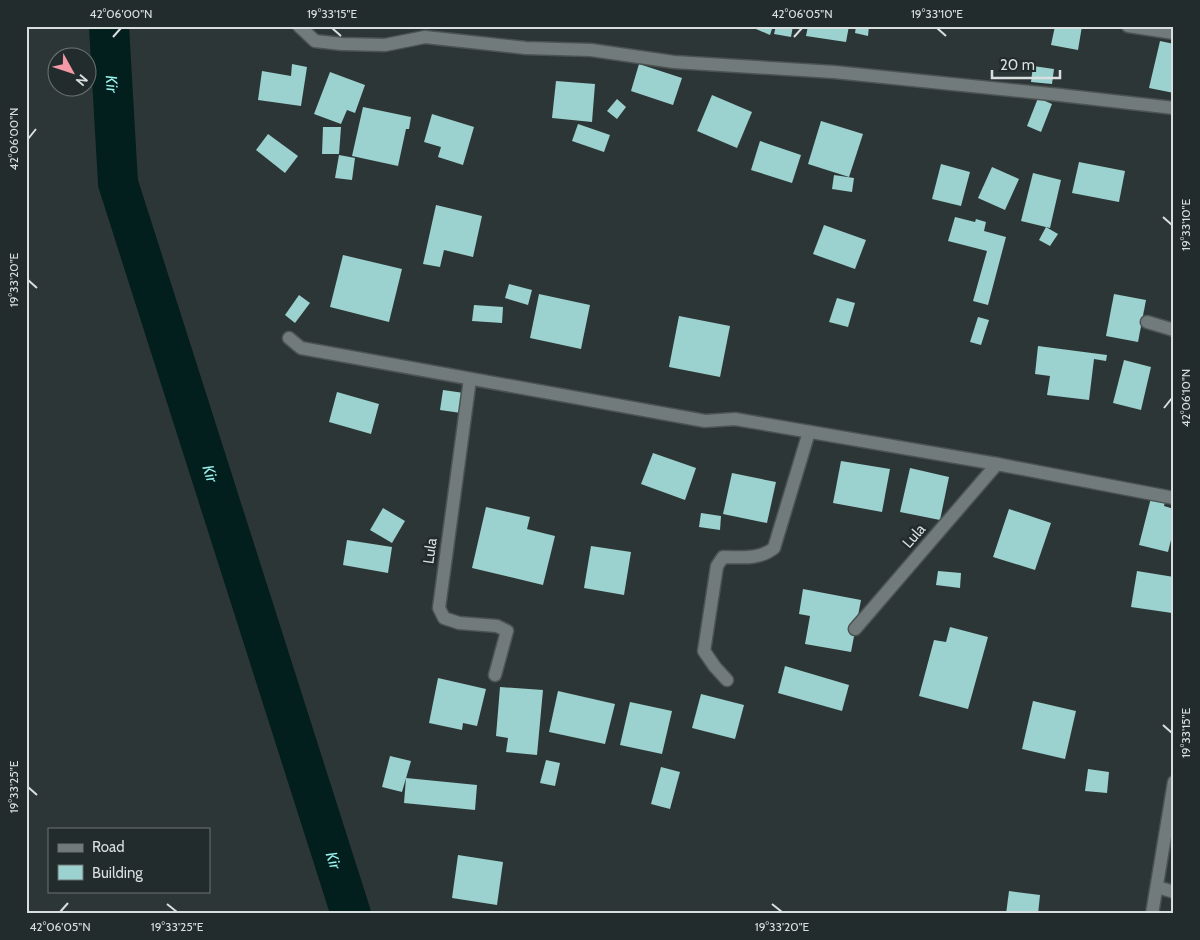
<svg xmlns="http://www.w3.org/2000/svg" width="1200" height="940" font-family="Cabin,sans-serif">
  <rect width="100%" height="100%" fill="#2d3636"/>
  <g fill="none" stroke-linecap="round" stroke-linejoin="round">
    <path stroke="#021e1d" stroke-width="40" id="s1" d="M109,26L118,183L351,914"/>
  </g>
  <g fill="#9bd1ce">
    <polygon points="749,26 773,26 770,35"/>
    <polygon points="776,26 793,26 791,37 774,34"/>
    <polygon points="808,26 849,26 846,42 806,36"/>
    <polygon points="856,26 869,26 868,36 855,33"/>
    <polygon points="1055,26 1082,26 1078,50 1051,45"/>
    <polygon points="1160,41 1174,44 1174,93 1149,88"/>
    <polygon points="292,64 307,67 301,106 258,100 262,71 291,76"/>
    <polygon points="639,64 682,78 673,105 631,91"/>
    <polygon points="1033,66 1054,69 1052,84 1031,82"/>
    <polygon points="330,72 365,85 355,113 347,110 341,124 314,114"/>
    <polygon points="556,81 595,84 592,122 552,118"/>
    <polygon points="712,95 752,112 737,148 697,131"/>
    <polygon points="1038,98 1052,104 1041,132 1027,126"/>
    <polygon points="617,99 626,107 617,119 607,111"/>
    <polygon points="363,107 411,117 409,129 406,129 398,166 352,156"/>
    <polygon points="432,114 474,127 463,165 438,157 441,147 424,142"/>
    <polygon points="821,121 863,134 849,177 808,164"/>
    <polygon points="578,124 610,135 604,152 572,141"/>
    <polygon points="323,127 341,127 339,154 322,154"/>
    <polygon points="268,134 298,156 285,173 256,150"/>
    <polygon points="760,141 801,155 792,183 751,170"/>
    <polygon points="339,155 355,158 352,180 335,178"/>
    <polygon points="1079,162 1125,171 1119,202 1072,193"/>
    <polygon points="941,164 970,172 961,206 932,199"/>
    <polygon points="992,167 1019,179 1005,210 978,198"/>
    <polygon points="1033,173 1061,180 1050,228 1021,221"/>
    <polygon points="834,175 854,178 852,192 832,189"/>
    <polygon points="436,205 482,216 473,257 444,250 440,267 423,264"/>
    <polygon points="955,217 975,222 976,219 986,222 984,231 1006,237 988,305 973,301 987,251 948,241"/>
    <polygon points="824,225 866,240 855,269 813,254"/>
    <polygon points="1046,227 1058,234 1050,246 1039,240"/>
    <polygon points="343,255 402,269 389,322 330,307"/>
    <polygon points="509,284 532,290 528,305 505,298"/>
    <polygon points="539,294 590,305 581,349 530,338"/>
    <polygon points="1114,294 1146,300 1138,342 1106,336"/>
    <polygon points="299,295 310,303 295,323 285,315"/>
    <polygon points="837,298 855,303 848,327 829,322"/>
    <polygon points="474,305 503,307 502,323 472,321"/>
    <polygon points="679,316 730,326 720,377 669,367"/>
    <polygon points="978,317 989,320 981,345 970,342"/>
    <polygon points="1038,346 1107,355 1106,361 1094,359 1089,400 1047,395 1050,376 1035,374"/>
    <polygon points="1124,360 1151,367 1141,410 1113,403"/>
    <polygon points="443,390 464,393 461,413 440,410"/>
    <polygon points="337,392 379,404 371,434 329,422"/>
    <polygon points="653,453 696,468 685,500 641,484"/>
    <polygon points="841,461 890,469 882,512 833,503"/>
    <polygon points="910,468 949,477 940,520 900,512"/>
    <polygon points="732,473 776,482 767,523 723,514"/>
    <polygon points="1152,494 1166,498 1164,506 1174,509 1174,541 1171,540 1168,552 1139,545"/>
    <polygon points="486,507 530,517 527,529 555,536 543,585 472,568"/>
    <polygon points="383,508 405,521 392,543 370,530"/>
    <polygon points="1009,509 1051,523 1035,570 993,557"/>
    <polygon points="701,513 721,516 720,530 699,527"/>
    <polygon points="347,540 392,547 388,573 343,565"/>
    <polygon points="591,546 631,552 624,595 584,588"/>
    <polygon points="938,571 961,573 960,588 936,585"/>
    <polygon points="1137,571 1174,577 1174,600 1172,613 1131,607"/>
    <polygon points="803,589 861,600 851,652 805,644 810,616 799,614"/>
    <polygon points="950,627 988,637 968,709 919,696 934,640 946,642"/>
    <polygon points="785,666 849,685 842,711 778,693"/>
    <polygon points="438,678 486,689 477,726 463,723 462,730 429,723"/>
    <polygon points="500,687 543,690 537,755 506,752 508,738 496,736"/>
    <polygon points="558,691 615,704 605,744 549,732"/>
    <polygon points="701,694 744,705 735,739 692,728"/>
    <polygon points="1033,701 1076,711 1065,759 1022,749"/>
    <polygon points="630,702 672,711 662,754 620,745"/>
    <polygon points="390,756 411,761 402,792 382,787"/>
    <polygon points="546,760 560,763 555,786 540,783"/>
    <polygon points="661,767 680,772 670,809 651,804"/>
    <polygon points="1088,769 1109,772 1107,793 1085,791"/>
    <polygon points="406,778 477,785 475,810 404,803"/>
    <polygon points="458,855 503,862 497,905 452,898"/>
    <polygon points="1009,891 1040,895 1038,914 1006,914"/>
  </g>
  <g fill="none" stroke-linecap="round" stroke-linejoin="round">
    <g stroke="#4c5453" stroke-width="15">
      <g id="lane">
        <polyline points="1147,322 1174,330"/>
        <polyline points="470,379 439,608 444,618 459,623 497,626 507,631 495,675"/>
        <polyline points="855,629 997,464"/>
        <path d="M727,680L715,667L704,651L717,566L723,557C741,557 759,560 774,548L809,432"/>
        <polyline points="1157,887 1174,892"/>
      </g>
    </g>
    <g stroke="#4c5453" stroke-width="15">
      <g id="street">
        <polyline points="299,26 315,41 342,44 385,45 425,37 526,48 591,50 674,62 834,72 1060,95 1174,108"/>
        <polyline points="1128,26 1174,33"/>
        <polyline points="289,338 301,348 705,421 735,419 997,464 1174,498"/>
      </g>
    </g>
    <g stroke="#4c5453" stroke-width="15">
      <polyline id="secondary" points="1152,914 1174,782"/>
    </g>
    <use href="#lane" stroke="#717b7b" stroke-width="12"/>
    <use href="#street" stroke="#717b7b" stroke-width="12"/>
    <use href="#secondary" stroke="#717b7b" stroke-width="12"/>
  </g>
  <path fill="none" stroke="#d9dfde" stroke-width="2" d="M332,28L341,36M937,28L946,36M113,37L121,28M794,37L802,28M28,139L36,129M1163,217L1172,225M28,280L37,288M1164,408L1172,398M1163,725L1172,733M28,787L37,795M167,904L177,912M772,904L782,912M60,912L68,903"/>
  <g text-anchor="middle" stroke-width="5" stroke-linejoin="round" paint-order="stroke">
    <g font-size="15" fill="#d9dfde" stroke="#232c2c">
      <text transform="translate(914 536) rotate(-49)" y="5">Lula</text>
      <text transform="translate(430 551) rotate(-82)" y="5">Lula</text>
    </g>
    <g font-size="16" font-style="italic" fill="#9bf5f0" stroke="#232c2c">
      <text dy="6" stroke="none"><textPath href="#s1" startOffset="58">Kir</textPath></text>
      <text dy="6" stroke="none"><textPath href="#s1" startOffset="462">Kir</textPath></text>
      <text dy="6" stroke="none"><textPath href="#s1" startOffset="868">Kir</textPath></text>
    </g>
  </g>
  <rect width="1200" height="940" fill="none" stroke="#232c2c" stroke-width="55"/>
  <rect x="48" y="828" width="162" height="65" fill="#232c2c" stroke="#6c7473"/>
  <rect x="58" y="844" width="25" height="8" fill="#717b7b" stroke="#6c7473"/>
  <text x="92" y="852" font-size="15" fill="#d9dfde">Road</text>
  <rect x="58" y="865" width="25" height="15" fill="#9bd1ce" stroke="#6c7473"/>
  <text x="92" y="878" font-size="15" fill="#d9dfde">Building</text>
  <g transform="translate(72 72) rotate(130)"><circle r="24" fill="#232c2c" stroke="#6c7473"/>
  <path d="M0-4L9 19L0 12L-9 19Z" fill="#f49aa6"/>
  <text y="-8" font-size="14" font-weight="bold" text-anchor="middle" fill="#d9dfde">N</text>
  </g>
  <path d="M992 70v8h68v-8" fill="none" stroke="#d9dfde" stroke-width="2.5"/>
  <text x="1000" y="70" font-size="15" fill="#d9dfde" stroke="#232c2c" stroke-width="4" paint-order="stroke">20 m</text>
  <rect x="28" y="28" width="1144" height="884" fill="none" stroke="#d9dfde" stroke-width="2"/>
  <g font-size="12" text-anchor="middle" fill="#d9dfde">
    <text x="121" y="18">42°06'00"N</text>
    <text x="332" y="18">19°33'15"E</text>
    <text x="802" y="18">42°06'05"N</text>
    <text x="937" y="18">19°33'10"E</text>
    <text transform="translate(14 139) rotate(-90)" y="4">42°06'00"N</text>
    <text transform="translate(1186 225) rotate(-90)" y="4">19°33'10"E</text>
    <text transform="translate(14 280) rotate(-90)" y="4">19°33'20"E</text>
    <text transform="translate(1186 398) rotate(-90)" y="4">42°06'10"N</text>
    <text transform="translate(1186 733) rotate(-90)" y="4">19°33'15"E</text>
    <text transform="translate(14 787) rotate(-90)" y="4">19°33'25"E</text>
    <text x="60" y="931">42°06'05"N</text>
    <text x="177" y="931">19°33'25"E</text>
    <text x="782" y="931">19°33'20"E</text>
  </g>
</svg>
